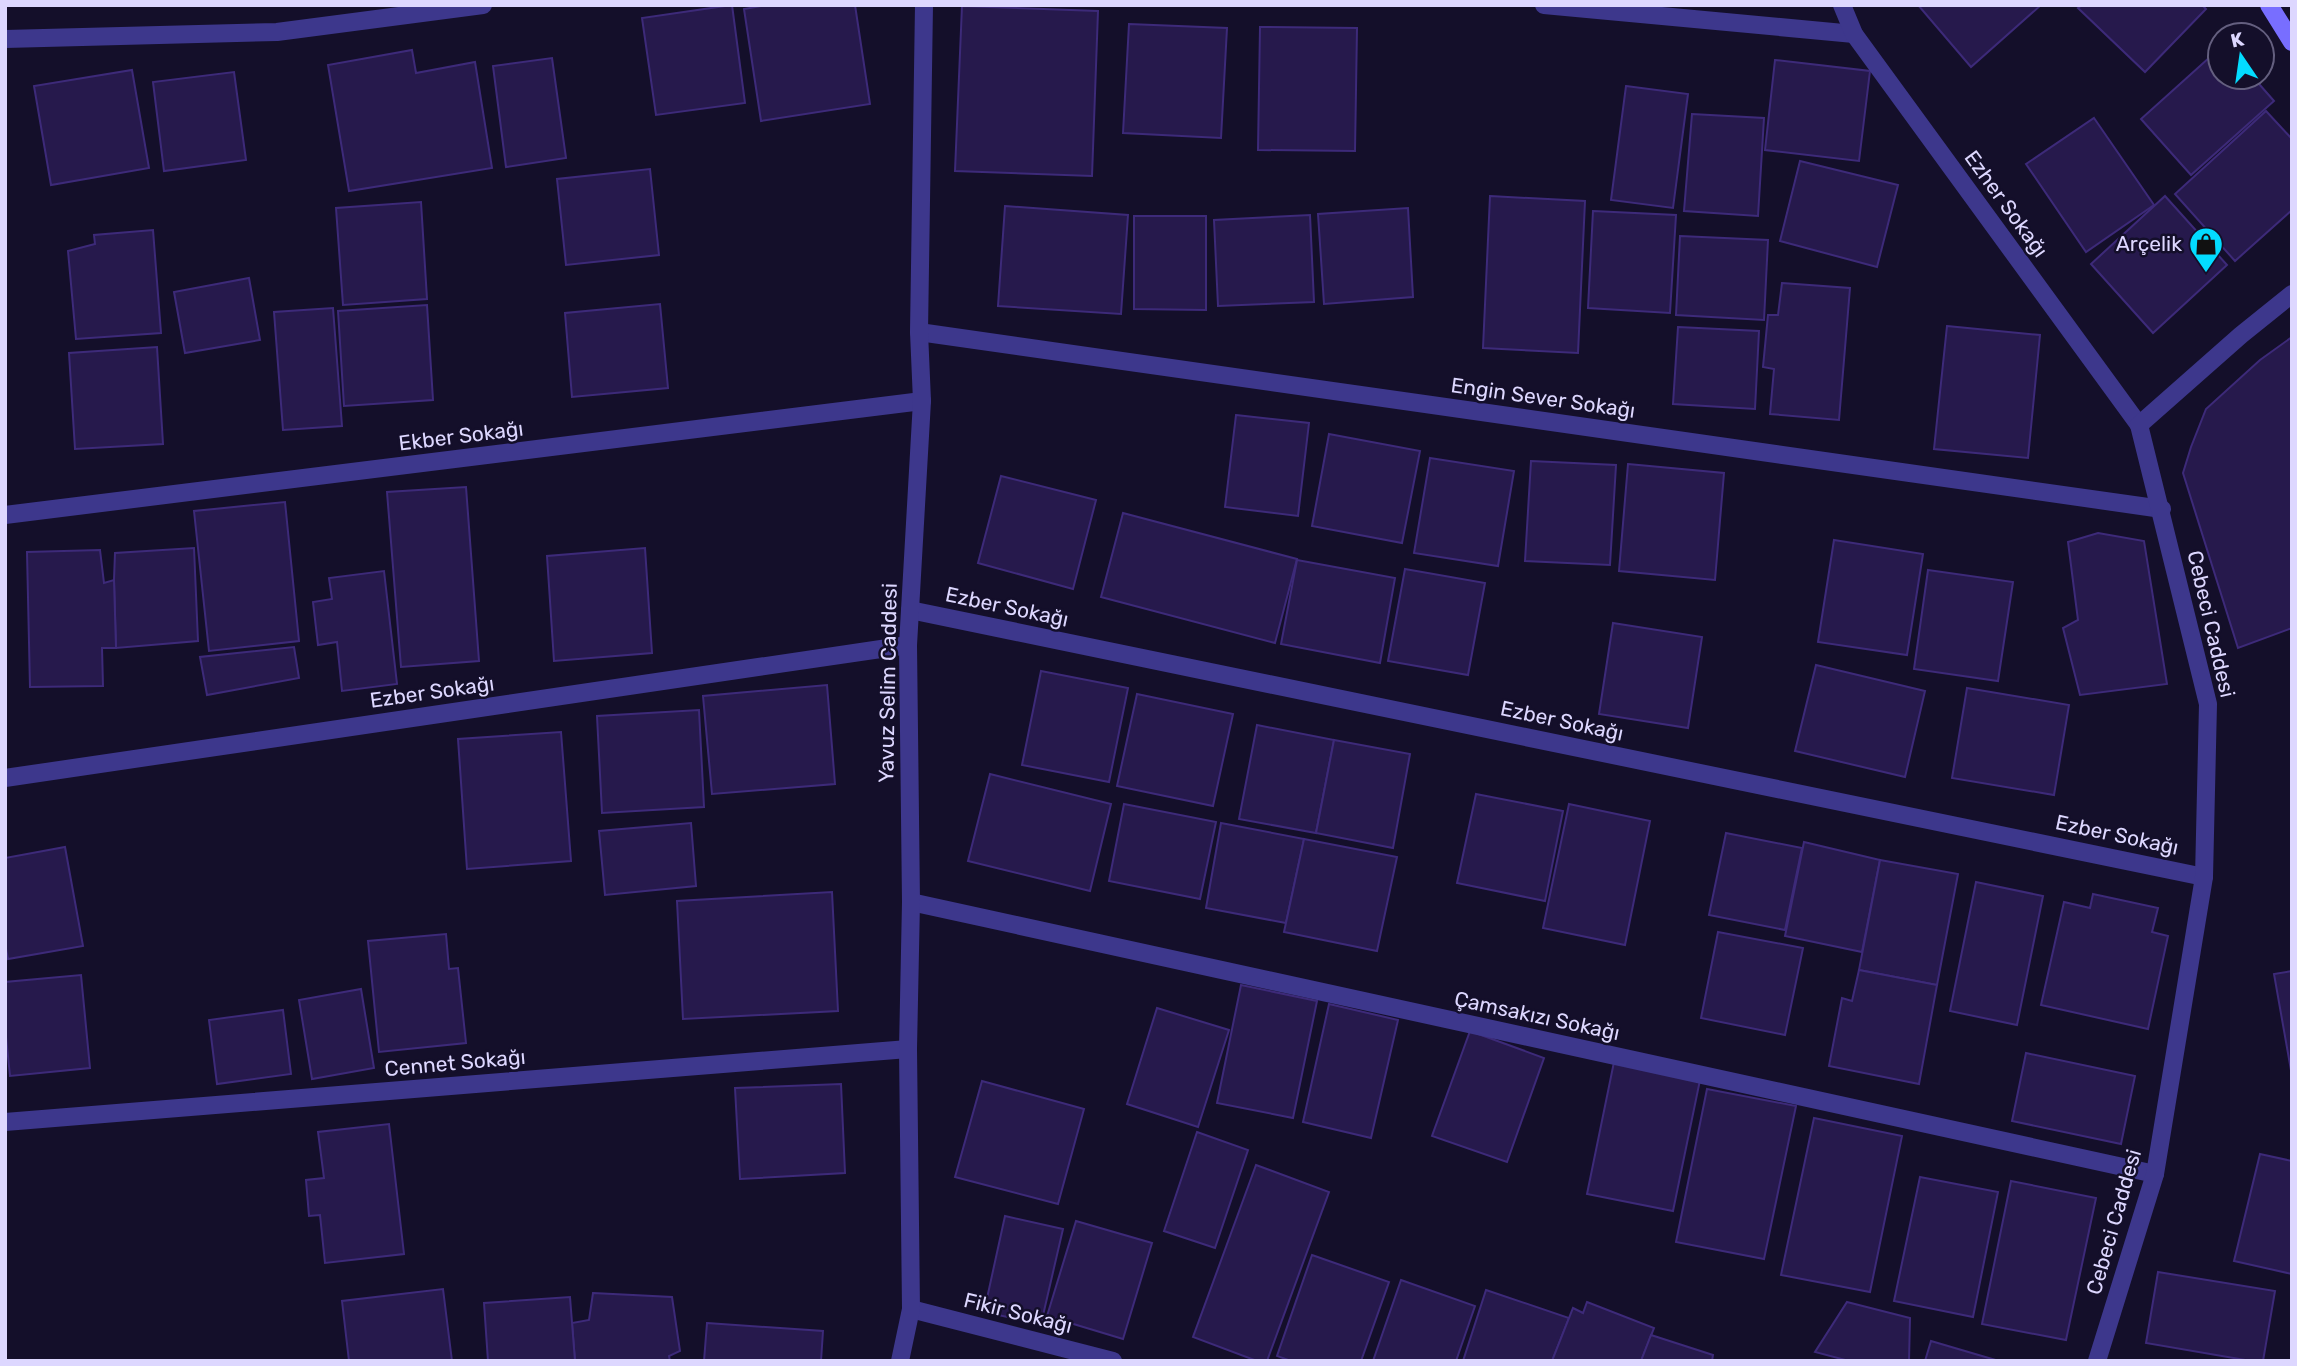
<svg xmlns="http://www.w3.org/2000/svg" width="2297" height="1366" font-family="Rubik,sans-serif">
  <rect width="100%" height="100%" fill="#140f2a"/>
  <g fill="#26194c" stroke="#3d2a79" stroke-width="2">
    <polygon points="732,5 745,103 656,115 642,18"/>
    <polygon points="766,5 855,5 870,104 761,121 744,9"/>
    <polygon points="1918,5 2041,5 1971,67"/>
    <polygon points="2082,5 2202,5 2206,9 2145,72 2078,8"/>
    <polygon points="962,6 1098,11 1092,176 955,171"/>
    <polygon points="1129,24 1227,28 1221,138 1123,133"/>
    <polygon points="1260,27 1357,28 1355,151 1258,150"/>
    <polygon points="2220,48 2220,77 2253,77 2274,101 2191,175 2141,119"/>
    <polygon points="412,50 416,73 475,62 492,168 349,191 328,65"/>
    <polygon points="552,58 566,158 506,167 493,66"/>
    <polygon points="1775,60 1870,71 1859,161 1765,150"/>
    <polygon points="132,70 149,168 51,185 34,86"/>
    <polygon points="234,72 246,160 164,171 153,82"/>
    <polygon points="1626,86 1688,94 1673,208 1611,200"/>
    <polygon points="2266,111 2292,139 2292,210 2235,261 2175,194"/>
    <polygon points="1692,114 1764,118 1758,216 1684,211"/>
    <polygon points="2094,118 2154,205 2086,252 2026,164"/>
    <polygon points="1800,161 1898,185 1877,267 1780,241"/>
    <polygon points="650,169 659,255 566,265 557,179"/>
    <polygon points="1490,196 1585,201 1578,353 1483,348"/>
    <polygon points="2165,196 2227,265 2153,333 2091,264"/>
    <polygon points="421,202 427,299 343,305 336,208"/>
    <polygon points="1005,206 1128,215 1121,314 998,306"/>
    <polygon points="1408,208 1413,297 1324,304 1318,214"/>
    <polygon points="1593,211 1676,215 1670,313 1588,308"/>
    <polygon points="1310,215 1314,302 1218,306 1214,220"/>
    <polygon points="1134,216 1206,216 1206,310 1134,309"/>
    <polygon points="153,230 161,333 76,339 68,251 95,244 94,235"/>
    <polygon points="1680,236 1768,240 1764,320 1676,315"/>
    <polygon points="249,278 260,340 185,353 174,292"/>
    <polygon points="1782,283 1850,288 1839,420 1770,414 1774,369 1763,367 1768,315 1778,315"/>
    <polygon points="660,304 668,388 572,397 565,313"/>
    <polygon points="427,305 433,400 344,406 338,311"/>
    <polygon points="333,308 342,426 283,430 274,312"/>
    <polygon points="1947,326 2040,335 2028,458 1934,449"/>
    <polygon points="1678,327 1759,331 1755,409 1673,404"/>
    <polygon points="2292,337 2292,628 2238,648 2183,473 2191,447 2206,409 2260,360"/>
    <polygon points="157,347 163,444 75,449 69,353"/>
    <polygon points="1236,415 1309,423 1298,516 1225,507"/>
    <polygon points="1329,434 1420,451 1402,543 1312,526"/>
    <polygon points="1430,458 1514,471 1498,566 1414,553"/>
    <polygon points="1531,461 1616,465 1610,565 1525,561"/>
    <polygon points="1628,464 1724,473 1715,580 1619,571"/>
    <polygon points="1001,476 1096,500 1073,589 978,563"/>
    <polygon points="466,487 479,661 401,667 387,492"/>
    <polygon points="285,502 299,641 209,651 194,511"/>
    <polygon points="1123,513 1297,559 1275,643 1101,597"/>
    <polygon points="2098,533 2144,541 2167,684 2080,695 2063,628 2078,620 2068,542"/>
    <polygon points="1834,540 1923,554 1907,655 1818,642"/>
    <polygon points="194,548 198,641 116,648 114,580 115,553"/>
    <polygon points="645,548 652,653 554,661 547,556"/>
    <polygon points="100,550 104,583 114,580 116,648 102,648 103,686 30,687 27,552"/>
    <polygon points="1297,560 1395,578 1380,663 1281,644"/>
    <polygon points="1405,569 1485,583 1468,675 1388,661"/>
    <polygon points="1928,570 2013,582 1998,681 1914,669"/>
    <polygon points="384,571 397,684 342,691 337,642 318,645 313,602 332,599 329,578"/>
    <polygon points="1613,623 1702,637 1688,728 1599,714"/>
    <polygon points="294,647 299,678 207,695 200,657"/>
    <polygon points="1816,665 1925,691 1905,777 1795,751"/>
    <polygon points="1041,671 1128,688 1109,782 1022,765"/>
    <polygon points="827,685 835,784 712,794 703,696"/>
    <polygon points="1967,688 2069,705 2054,795 1952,778"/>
    <polygon points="1137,694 1233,714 1213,806 1117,786"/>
    <polygon points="699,710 704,807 602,813 597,716"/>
    <polygon points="1257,725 1334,740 1316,833 1239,819"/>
    <polygon points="561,732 571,861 467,869 458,739"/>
    <polygon points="1334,740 1410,754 1393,848 1316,833"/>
    <polygon points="990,774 1111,804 1090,891 968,861"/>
    <polygon points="1476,794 1563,811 1545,901 1457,883"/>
    <polygon points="1124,804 1216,822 1200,899 1109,881"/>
    <polygon points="1569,804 1650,821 1625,945 1543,928"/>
    <polygon points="691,823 696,886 605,895 599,831"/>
    <polygon points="1221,823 1304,839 1286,923 1206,908"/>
    <polygon points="1726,833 1802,848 1785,930 1709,915"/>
    <polygon points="1304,839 1397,857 1377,951 1284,932"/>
    <polygon points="1804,842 1880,860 1862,952 1785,936"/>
    <polygon points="65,847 83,946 8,959 5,944 5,858"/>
    <polygon points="1880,860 1958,874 1937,985 1859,970"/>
    <polygon points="1976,882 2043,896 2017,1025 1950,1011"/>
    <polygon points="832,892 838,1011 683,1019 677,901"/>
    <polygon points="2093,894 2158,908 2152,932 2168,936 2148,1029 2041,1005 2064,902 2090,908"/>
    <polygon points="1718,932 1803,948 1785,1035 1701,1018"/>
    <polygon points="446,934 449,969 458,968 466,1043 379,1052 368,941"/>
    <polygon points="1859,970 1937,985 1919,1084 1829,1066 1842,998 1852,1001"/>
    <polygon points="2292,971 2292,1076 2274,974"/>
    <polygon points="81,975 90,1068 10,1076 5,1027 5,982"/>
    <polygon points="1241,985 1317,1001 1293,1118 1217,1103"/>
    <polygon points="361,989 374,1068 312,1079 299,1000"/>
    <polygon points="1329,1004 1398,1020 1371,1138 1303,1122"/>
    <polygon points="1157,1008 1229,1030 1198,1127 1127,1104"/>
    <polygon points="283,1010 291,1074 217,1084 209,1020"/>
    <polygon points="1470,1031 1544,1058 1507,1162 1432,1136"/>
    <polygon points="2026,1053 2135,1076 2121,1144 2012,1121"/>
    <polygon points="1614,1062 1700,1080 1673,1211 1587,1194"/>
    <polygon points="982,1081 1084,1109 1058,1204 955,1177"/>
    <polygon points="841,1084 845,1173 740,1179 735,1088"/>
    <polygon points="1707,1089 1796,1106 1764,1259 1676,1242"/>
    <polygon points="1814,1118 1902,1136 1870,1292 1781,1275"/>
    <polygon points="389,1124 404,1254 325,1263 320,1215 309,1216 306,1180 324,1178 318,1132"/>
    <polygon points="1197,1132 1248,1150 1215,1248 1164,1231"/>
    <polygon points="2260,1154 2292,1161 2292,1274 2234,1261"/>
    <polygon points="1256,1165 1329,1192 1267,1361 1257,1361 1193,1337"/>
    <polygon points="1920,1177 1998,1192 1973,1317 1894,1301"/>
    <polygon points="2011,1181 2096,1198 2066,1340 1982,1324"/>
    <polygon points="1005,1216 1063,1229 1041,1324 984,1312"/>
    <polygon points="1076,1221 1152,1243 1123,1339 1047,1316"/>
    <polygon points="1312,1255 1389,1282 1361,1361 1291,1361 1277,1356"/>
    <polygon points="2158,1272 2275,1291 2263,1361 2251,1361 2146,1343"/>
    <polygon points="1401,1280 1475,1306 1456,1361 1373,1361"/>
    <polygon points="443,1289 452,1361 349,1361 342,1301"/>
    <polygon points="1486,1290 1569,1318 1552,1361 1463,1361"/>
    <polygon points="593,1293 672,1297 680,1351 669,1356 670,1361 575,1361 572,1323 589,1320"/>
    <polygon points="570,1297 575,1361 488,1361 484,1303"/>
    <polygon points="1587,1302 1654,1328 1641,1361 1552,1361 1573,1308 1583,1313"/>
    <polygon points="1847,1302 1910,1318 1909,1361 1849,1361 1815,1352"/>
    <polygon points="707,1323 823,1331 821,1361 704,1361"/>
    <polygon points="1651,1335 1713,1355 1712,1361 1641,1361"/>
    <polygon points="1931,1341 1999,1361 1925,1361"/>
  </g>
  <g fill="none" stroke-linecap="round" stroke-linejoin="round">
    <g stroke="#3d378c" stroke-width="18">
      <polyline points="1544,5 1854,34"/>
      <polyline points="1842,5 1854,34 2139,425"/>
      <polyline points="5,39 277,32 483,5"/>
      <polyline points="919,332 2162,509"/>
      <polyline points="5,515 922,401"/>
      <polyline points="910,610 2204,877"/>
      <polyline points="5,778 908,645"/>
      <polyline points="911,902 2155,1174"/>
      <polyline points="5,1122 908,1049"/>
      <polyline points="911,1309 1113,1361"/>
      <polyline points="900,1361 911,1309 908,1049 911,902 908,645 922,401 919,332 924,5"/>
      <polyline points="2097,1361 2155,1174 2204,877 2208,704 2139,425 2241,335 2292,294"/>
    </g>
    <polyline stroke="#786eff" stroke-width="18" points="2269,5 2292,42"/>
  </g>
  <defs>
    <g id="shop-pin" transform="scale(1.75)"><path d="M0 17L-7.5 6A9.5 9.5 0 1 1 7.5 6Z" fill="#03dcff" stroke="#140f2a"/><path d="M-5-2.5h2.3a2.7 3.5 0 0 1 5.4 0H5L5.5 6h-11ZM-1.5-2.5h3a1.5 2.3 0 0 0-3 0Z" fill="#111"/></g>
  </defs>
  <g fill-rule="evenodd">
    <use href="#shop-pin" x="2206" y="244"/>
  </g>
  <g text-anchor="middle" stroke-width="5" stroke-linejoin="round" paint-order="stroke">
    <g font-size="21" fill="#ddd7ff" stroke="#140f2a">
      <text transform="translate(2006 204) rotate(54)" y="7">Ezher Sokağı</text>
      <text transform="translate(1543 398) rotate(8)" y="7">Engin Sever Sokağı</text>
      <text transform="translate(461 436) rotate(-7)" y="7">Ekber Sokağı</text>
      <text transform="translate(1007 607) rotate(12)" y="7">Ezber Sokağı</text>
      <text transform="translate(2211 624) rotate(77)" y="7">Cebeci Caddesi</text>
      <text transform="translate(888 683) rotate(-89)" y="7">Yavuz Selim Caddesi</text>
      <text transform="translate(432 692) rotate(-8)" y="7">Ezber Sokağı</text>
      <text transform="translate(1562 721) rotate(12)" y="7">Ezber Sokağı</text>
      <text transform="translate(2117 835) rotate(12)" y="7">Ezber Sokağı</text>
      <text transform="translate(1537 1016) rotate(12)" y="7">Çamsakızı Sokağı</text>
      <text transform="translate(455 1063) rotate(-5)" y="7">Cennet Sokağı</text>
      <text transform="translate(2114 1222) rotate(-74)" y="7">Cebeci Caddesi</text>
      <text transform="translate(1018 1313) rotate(14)" y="7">Fikir Sokağı</text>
    </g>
    <g font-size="21" fill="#ddd7ff" stroke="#140f2a" text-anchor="end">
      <text x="2182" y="251">Arçelik</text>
    </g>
  </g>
  <rect width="2297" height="1366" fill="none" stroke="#ddd7ff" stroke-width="14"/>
  <g transform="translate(2241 56) rotate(347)"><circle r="33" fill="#140f2a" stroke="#645f7f" stroke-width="2"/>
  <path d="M0-5L12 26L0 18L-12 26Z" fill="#03dcff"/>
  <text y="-10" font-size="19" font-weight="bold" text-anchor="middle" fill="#ddd7ff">K</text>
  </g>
</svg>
